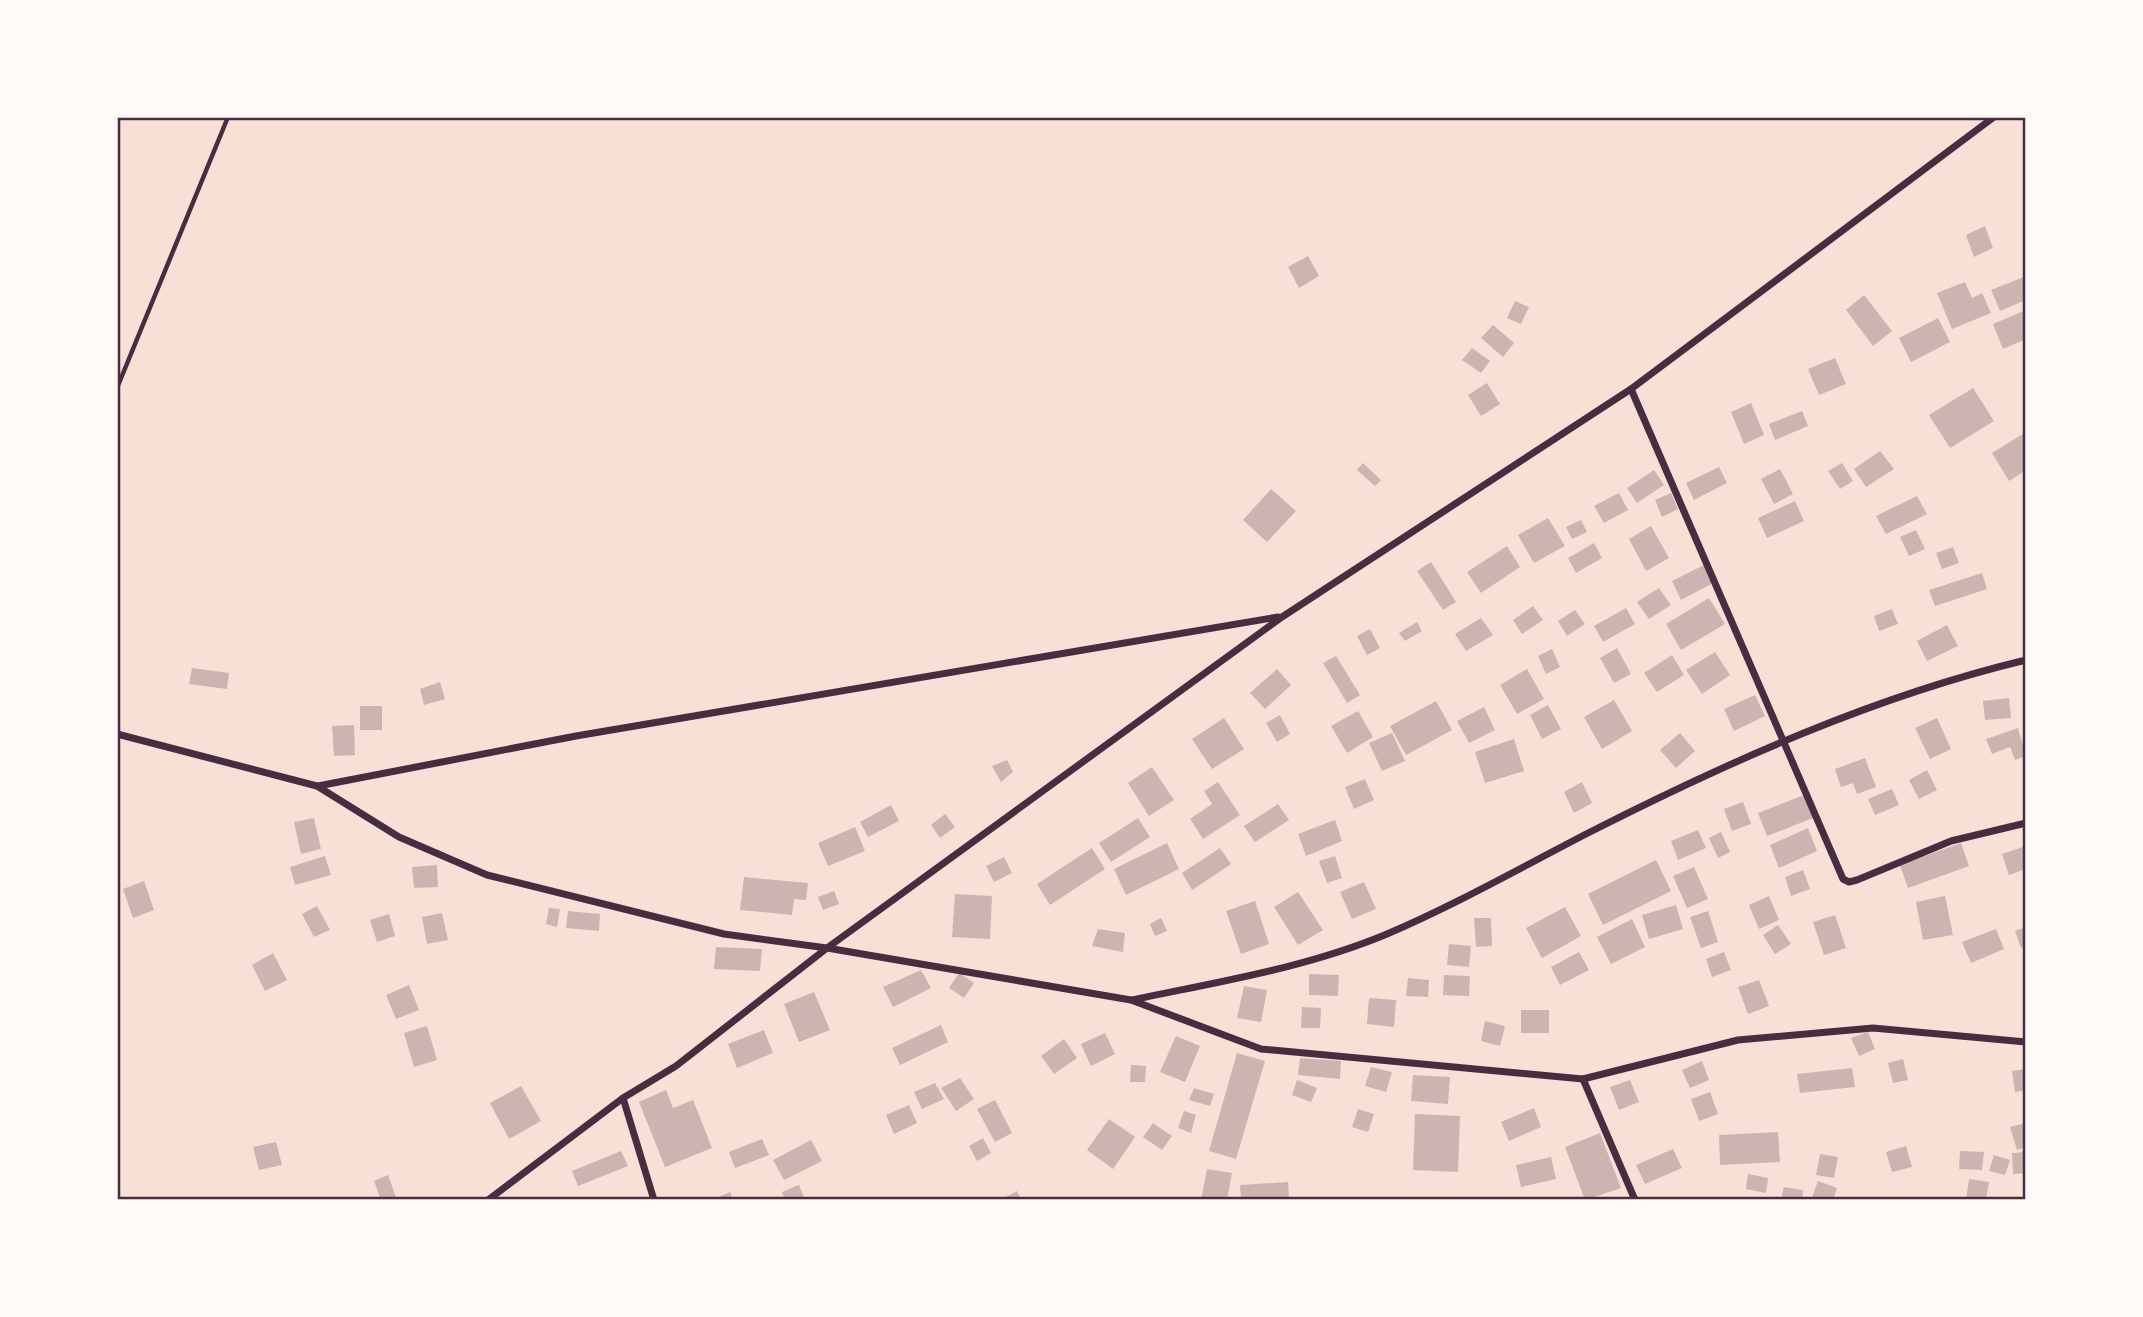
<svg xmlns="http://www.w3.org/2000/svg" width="2143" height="1317" font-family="'Asap Condensed',sans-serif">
  <rect width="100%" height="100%" fill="#f7e1d7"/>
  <g fill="#ccb4b1">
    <polygon points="1985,226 1993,248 1974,257 1966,235"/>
    <polygon points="1308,256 1319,276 1299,288 1288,267"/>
    <polygon points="2026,276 2026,300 2000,311 1991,290"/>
    <polygon points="1965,282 1972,298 1982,293 1991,313 1952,329 1937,293"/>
    <polygon points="1864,295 1892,331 1873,346 1846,310"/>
    <polygon points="1515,301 1529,307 1521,324 1507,318"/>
    <polygon points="2026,310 2026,339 2003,349 1993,324"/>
    <polygon points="1938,318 1950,342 1911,362 1899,338"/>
    <polygon points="1493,325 1514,343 1503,357 1481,338"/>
    <polygon points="1472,348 1490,361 1481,373 1462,360"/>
    <polygon points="1835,358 1846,384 1819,395 1808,369"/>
    <polygon points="1487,383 1500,404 1481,416 1468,395"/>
    <polygon points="1973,388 1994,421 1950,448 1929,415"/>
    <polygon points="1751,403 1764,435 1744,444 1731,412"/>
    <polygon points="1802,411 1808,426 1775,440 1769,424"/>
    <polygon points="2026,432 2026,470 2009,481 1992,453"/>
    <polygon points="1880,451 1894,469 1866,487 1854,469"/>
    <polygon points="1363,463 1381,480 1375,486 1357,470"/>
    <polygon points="1842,463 1853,481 1840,489 1828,471"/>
    <polygon points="1719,467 1727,483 1694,500 1686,483"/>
    <polygon points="1780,469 1793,494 1774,504 1761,479"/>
    <polygon points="1654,470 1664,485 1637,503 1627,488"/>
    <polygon points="1271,489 1296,511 1267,542 1243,520"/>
    <polygon points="1619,493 1628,510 1604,523 1594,506"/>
    <polygon points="1671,493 1678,509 1662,517 1655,500"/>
    <polygon points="1917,496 1927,514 1886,534 1876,516"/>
    <polygon points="1795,501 1804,521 1767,538 1758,518"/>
    <polygon points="1548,518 1565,546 1534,563 1518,535"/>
    <polygon points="1581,520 1587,532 1572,539 1566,527"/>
    <polygon points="1651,526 1669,558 1646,571 1629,539"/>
    <polygon points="1916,530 1925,549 1909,556 1900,537"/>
    <polygon points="1594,543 1602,558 1576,573 1568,558"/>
    <polygon points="1507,546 1520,567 1481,593 1467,572"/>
    <polygon points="1953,547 1959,563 1942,569 1936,553"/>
    <polygon points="1431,562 1456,602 1443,610 1417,571"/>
    <polygon points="1704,565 1713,583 1681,600 1672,581"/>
    <polygon points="1982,573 1987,589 1935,606 1929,590"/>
    <polygon points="1659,588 1671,605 1649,619 1637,602"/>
    <polygon points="1709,598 1725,624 1681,650 1666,624"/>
    <polygon points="1533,606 1543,620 1522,634 1513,620"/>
    <polygon points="1626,608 1635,624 1603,642 1594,626"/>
    <polygon points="1892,609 1898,624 1879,631 1874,616"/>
    <polygon points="1575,610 1585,624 1567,636 1558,621"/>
    <polygon points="1481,618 1493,635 1466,651 1455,634"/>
    <polygon points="1417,622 1422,631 1405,641 1399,633"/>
    <polygon points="1947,625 1958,646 1927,661 1917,641"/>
    <polygon points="1370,629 1380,648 1367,655 1357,636"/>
    <polygon points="1617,648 1631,674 1614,683 1600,658"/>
    <polygon points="1552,649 1560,667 1546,674 1538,656"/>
    <polygon points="1715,652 1730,675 1702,694 1686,670"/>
    <polygon points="1672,655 1684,675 1657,692 1644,673"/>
    <polygon points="1336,656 1360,695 1347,703 1323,663"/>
    <polygon points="192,668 229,673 227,689 189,684"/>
    <polygon points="1277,669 1291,685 1265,709 1250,693"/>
    <polygon points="1527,669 1544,699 1517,714 1500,685"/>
    <polygon points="440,682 445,699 424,705 420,689"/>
    <polygon points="1755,695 1765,716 1734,731 1724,709"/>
    <polygon points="2009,698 2011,718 1985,720 1983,701"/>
    <polygon points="1614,700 1632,731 1602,749 1584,717"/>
    <polygon points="1436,701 1452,730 1406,755 1390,726"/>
    <polygon points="1548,705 1561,729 1542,739 1530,715"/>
    <rect x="360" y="706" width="22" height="24"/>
    <polygon points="1484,707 1495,730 1469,743 1457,721"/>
    <polygon points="1358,711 1373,737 1347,753 1331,726"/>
    <polygon points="1280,715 1290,734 1277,742 1266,723"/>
    <polygon points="1224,718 1244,749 1212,769 1192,739"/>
    <polygon points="1937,718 1951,749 1930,759 1915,728"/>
    <polygon points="354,725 355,755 334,756 332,726"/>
    <polygon points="2018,728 2026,756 2015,760 2010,747 1992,754 1986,739"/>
    <polygon points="1392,733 1405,761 1382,771 1369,743"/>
    <polygon points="1680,733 1695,751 1676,768 1660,750"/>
    <polygon points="1514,739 1524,771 1485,783 1475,752"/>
    <polygon points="1865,758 1876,787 1857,794 1853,783 1841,787 1835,769"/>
    <polygon points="1007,760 1013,772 1001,782 992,766"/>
    <polygon points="1152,767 1174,800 1149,816 1128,783"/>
    <polygon points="1927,770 1937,790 1919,799 1909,780"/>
    <polygon points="1365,779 1374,800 1354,809 1345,787"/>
    <polygon points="1218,782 1240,815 1203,839 1190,819 1212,804 1204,791"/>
    <polygon points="1582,782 1592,803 1574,813 1564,792"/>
    <polygon points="1892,789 1899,805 1875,815 1868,799"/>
    <polygon points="1804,795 1813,818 1767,836 1758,813"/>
    <polygon points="1743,802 1751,824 1732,831 1724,809"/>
    <polygon points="1278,804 1289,820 1255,842 1244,826"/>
    <polygon points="891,805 899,821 868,837 860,822"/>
    <polygon points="945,814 955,827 940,838 931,825"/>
    <polygon points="314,818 321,849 301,854 294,822"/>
    <polygon points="1138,818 1150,837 1111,862 1099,843"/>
    <polygon points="1335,820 1342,841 1306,856 1298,834"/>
    <polygon points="855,827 865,851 828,866 818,843"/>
    <polygon points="1808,828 1817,851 1779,868 1770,845"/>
    <polygon points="1698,830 1706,848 1678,860 1671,841"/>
    <polygon points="1721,832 1730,852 1718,858 1709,838"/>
    <polygon points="1167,843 1179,869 1126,895 1114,869"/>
    <polygon points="1961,843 1969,866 1908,888 1900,865"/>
    <polygon points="2026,846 2026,869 2009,875 2002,854"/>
    <polygon points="1092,848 1105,869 1050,905 1037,884"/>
    <polygon points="1220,848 1231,864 1192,890 1182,873"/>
    <polygon points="325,856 331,875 295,885 290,867"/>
    <polygon points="1335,856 1342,878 1327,883 1319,861"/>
    <polygon points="1004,857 1012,873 994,882 986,866"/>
    <polygon points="1656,860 1671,891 1603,925 1588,894"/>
    <polygon points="437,865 438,887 414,888 412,867"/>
    <polygon points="1694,867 1708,899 1687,908 1673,876"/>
    <polygon points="1803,870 1810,889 1791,896 1785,877"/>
    <polygon points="744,877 808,883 806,900 794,899 792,915 740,910"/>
    <polygon points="144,881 154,910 133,918 123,889"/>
    <polygon points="1364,882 1376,909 1352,919 1340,892"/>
    <polygon points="834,891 839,904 823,910 818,897"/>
    <polygon points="1298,892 1323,930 1298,945 1274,907"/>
    <polygon points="955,894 992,896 990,939 952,937"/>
    <polygon points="1769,896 1779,920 1759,929 1749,905"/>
    <polygon points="1945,896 1953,935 1923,940 1916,902"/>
    <polygon points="1255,901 1269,944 1241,954 1226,911"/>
    <polygon points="1676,905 1683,929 1649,939 1642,915"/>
    <polygon points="317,906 330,930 314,937 302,914"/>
    <polygon points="1565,907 1581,936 1542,958 1526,928"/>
    <polygon points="549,908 560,909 557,927 546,924"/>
    <polygon points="568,911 600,914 599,931 566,928"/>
    <polygon points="1708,911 1718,942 1701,948 1690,917"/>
    <polygon points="442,913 448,940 427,944 422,917"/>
    <polygon points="389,914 395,936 377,942 370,920"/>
    <polygon points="1835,915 1846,948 1824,955 1813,922"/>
    <polygon points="1161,918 1167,931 1155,936 1150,924"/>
    <polygon points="1474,918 1491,918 1492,946 1476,947"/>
    <polygon points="1632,919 1645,947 1611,964 1597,937"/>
    <polygon points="1778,925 1791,944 1775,954 1763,935"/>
    <polygon points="2026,927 2026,946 2021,948 2015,931"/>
    <polygon points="1098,929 1125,933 1123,952 1092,946"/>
    <polygon points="1996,929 2004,949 1971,963 1962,942"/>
    <polygon points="1449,944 1471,946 1469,967 1447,965"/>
    <polygon points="716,947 762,949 760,971 714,969"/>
    <polygon points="1579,952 1589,970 1560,985 1551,967"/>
    <polygon points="1724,952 1731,970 1712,977 1706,959"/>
    <polygon points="273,953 287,980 265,991 252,965"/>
    <polygon points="921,970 931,988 893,1007 883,987"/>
    <polygon points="959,973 974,983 964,998 949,988"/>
    <polygon points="1309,974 1339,975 1338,996 1309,995"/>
    <polygon points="1444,975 1470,976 1469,996 1443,995"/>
    <polygon points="1408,978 1429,980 1428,997 1406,996"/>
    <polygon points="1759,980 1769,1006 1748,1014 1738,987"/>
    <polygon points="409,985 419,1010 396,1019 386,995"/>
    <polygon points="1244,986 1267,990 1261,1022 1237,1018"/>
    <polygon points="814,992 830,1030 799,1042 784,1004"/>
    <polygon points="1369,998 1396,1000 1394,1027 1367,1024"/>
    <polygon points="1302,1007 1321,1008 1320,1028 1301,1028"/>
    <rect x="1521" y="1010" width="28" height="23"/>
    <polygon points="1485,1021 1505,1026 1500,1046 1481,1041"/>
    <polygon points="941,1025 948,1042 900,1065 892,1048"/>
    <polygon points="427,1026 437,1060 414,1067 404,1033"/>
    <polygon points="764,1030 773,1053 737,1068 728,1044"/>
    <polygon points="1868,1032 1875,1049 1859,1056 1851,1038"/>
    <polygon points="1105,1033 1115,1054 1091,1066 1081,1044"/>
    <polygon points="1176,1036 1200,1046 1185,1082 1160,1072"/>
    <polygon points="1064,1039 1077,1058 1054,1074 1041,1056"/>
    <polygon points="1237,1053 1265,1061 1236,1159 1209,1151"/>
    <polygon points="1300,1058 1341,1061 1340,1079 1298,1075"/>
    <polygon points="1903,1059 1908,1080 1893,1083 1888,1063"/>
    <polygon points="1702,1061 1709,1080 1690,1088 1682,1070"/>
    <polygon points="1131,1065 1146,1066 1145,1082 1130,1082"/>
    <polygon points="1371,1067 1392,1072 1386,1092 1365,1086"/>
    <polygon points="1852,1068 1855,1087 1800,1093 1797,1074"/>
    <polygon points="2026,1069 2026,1090 2015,1092 2012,1071"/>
    <polygon points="1413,1075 1450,1077 1448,1104 1411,1101"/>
    <polygon points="960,1078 974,1099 956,1111 941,1088"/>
    <polygon points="1297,1080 1317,1088 1311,1102 1292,1095"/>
    <polygon points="1630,1080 1639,1102 1619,1110 1610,1087"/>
    <polygon points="935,1083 944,1099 922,1109 914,1092"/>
    <polygon points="521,1086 541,1121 509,1139 490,1103"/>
    <polygon points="1194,1088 1214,1094 1210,1106 1189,1100"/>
    <polygon points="666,1090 673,1108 693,1100 712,1148 665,1167 639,1102"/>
    <polygon points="1710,1092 1718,1114 1699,1121 1691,1099"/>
    <polygon points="995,1100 1012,1133 995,1142 977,1109"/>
    <polygon points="909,1105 917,1123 894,1134 886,1115"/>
    <polygon points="1534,1108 1541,1127 1509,1141 1501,1122"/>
    <polygon points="1358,1109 1374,1114 1368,1132 1352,1127"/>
    <polygon points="1184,1111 1196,1115 1191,1133 1178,1128"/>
    <polygon points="1415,1114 1460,1116 1458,1172 1413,1170"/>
    <polygon points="1109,1119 1135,1137 1113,1169 1087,1150"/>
    <polygon points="1153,1123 1172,1136 1162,1150 1143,1137"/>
    <polygon points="2026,1123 2026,1147 2017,1150 2010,1127"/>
    <polygon points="1778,1132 1780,1162 1720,1165 1719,1135"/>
    <polygon points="1600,1133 1621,1188 1585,1200 1565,1147"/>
    <polygon points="983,1138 991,1153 977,1161 969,1146"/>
    <polygon points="762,1139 769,1155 735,1168 729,1152"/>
    <polygon points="811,1140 822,1161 784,1180 773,1160"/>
    <polygon points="276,1142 282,1165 259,1170 253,1147"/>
    <polygon points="1906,1146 1912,1167 1892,1172 1886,1152"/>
    <polygon points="1673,1149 1682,1168 1645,1184 1636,1165"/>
    <polygon points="621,1151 628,1166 578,1186 572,1171"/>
    <polygon points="1960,1151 1984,1152 1982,1170 1959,1169"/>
    <polygon points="2026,1152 2026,1173 2013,1174 2012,1153"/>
    <polygon points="1820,1154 1838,1157 1834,1178 1816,1175"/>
    <polygon points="1994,1155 2010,1160 2005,1175 1989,1171"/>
    <polygon points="1551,1157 1556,1179 1521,1187 1516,1165"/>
    <polygon points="1207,1169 1232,1173 1227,1200 1201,1200"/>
    <polygon points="1748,1174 1768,1178 1766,1193 1746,1189"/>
    <polygon points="388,1175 397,1200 381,1200 374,1181"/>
    <polygon points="1969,1179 1989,1182 1986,1200 1966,1200"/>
    <polygon points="1818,1181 1837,1188 1833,1200 1811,1200"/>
    <polygon points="1288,1182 1289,1200 1241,1200 1240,1185"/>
    <polygon points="799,1185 805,1200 785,1200 782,1192"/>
    <polygon points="1784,1187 1803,1190 1802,1200 1781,1200"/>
    <polygon points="1017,1191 1021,1200 1000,1200"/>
    <polygon points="730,1192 733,1200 712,1200"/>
  </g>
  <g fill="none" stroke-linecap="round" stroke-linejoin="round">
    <polyline stroke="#4a2c40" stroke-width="4.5" points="117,388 228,117"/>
    <g stroke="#4a2c40" stroke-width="7">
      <polyline points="1631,389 1843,879 1849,882 1857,880 1951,841 2026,823"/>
      <polyline points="117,734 317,786 399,837 487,875 724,934 827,948 1131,1000 1261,1049 1583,1079 1738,1040 1873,1028 2026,1042"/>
      <polyline points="318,786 576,736 1278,617"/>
      <path d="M1132,1000C1217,982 1306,968 1387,934C1457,904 1522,867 1590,832C1728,762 1875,696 2026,660"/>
      <polyline points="1583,1079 1635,1200"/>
      <polyline points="623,1098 654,1200"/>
      <polyline points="488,1200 623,1098 676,1066 827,948 1282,617 1631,389 1994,117"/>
    </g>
  </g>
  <rect width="2143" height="1317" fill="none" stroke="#fffaf5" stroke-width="238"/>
  <rect x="119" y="119" width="1905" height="1079" fill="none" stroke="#4a2c40" stroke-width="2.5"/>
</svg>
